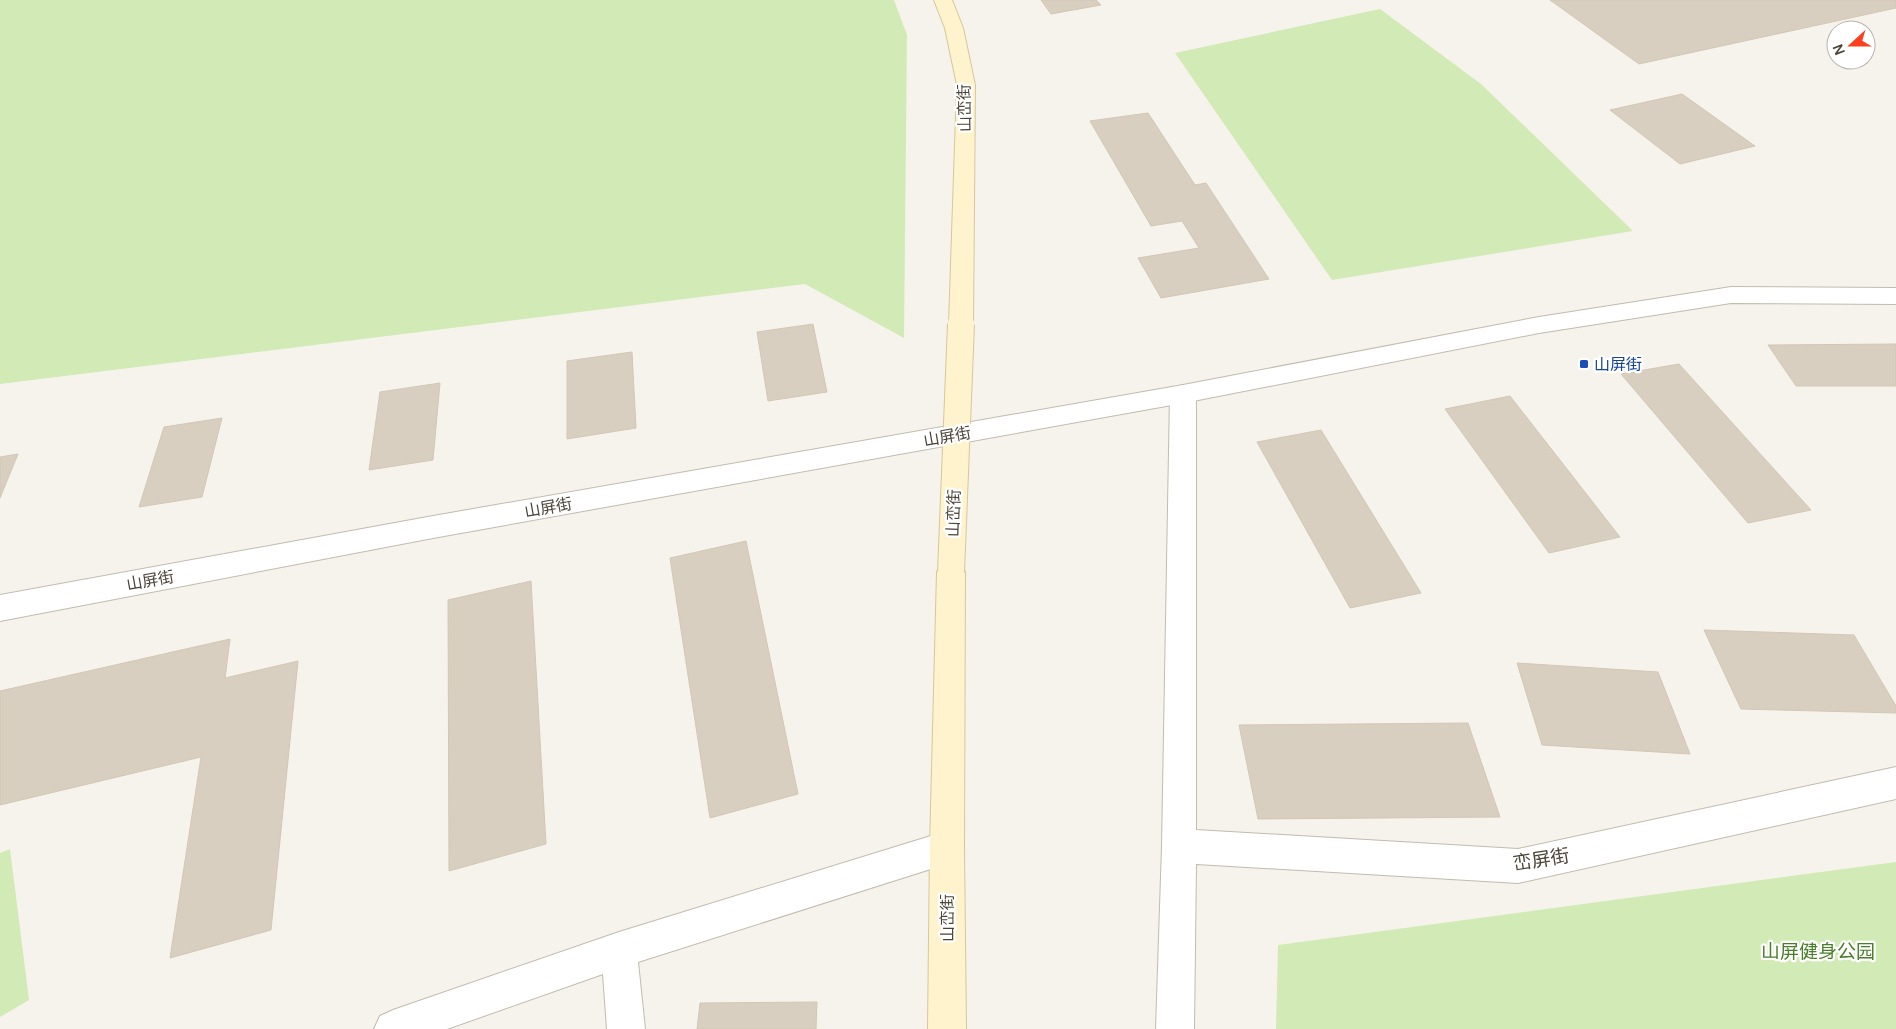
<svg xmlns="http://www.w3.org/2000/svg" width="1896" height="1029" font-family="Manrope,'Noto Sans SC',sans-serif">
  <rect width="100%" height="100%" fill="#f6f3ec"/>
  <g fill="#d2eab5">
    <polygon points="0,0 894,0 907,35 904,338 805,284 0,384"/>
    <polygon points="1380,9 1481,84 1633,231 1332,280 1175,53"/>
    <polygon points="10,849 29,1000 0,1017 0,853"/>
    <polygon points="1896,862 1896,1029 1276,1029 1278,945"/>
  </g>
  <g fill="#d8cfc1" stroke="#d3c7b4">
    <polygon points="1041,0 1096,0 1101,5 1051,14"/>
    <polygon points="1550,0 1896,0 1896,8 1639,64"/>
    <polygon points="1682,94 1755,146 1680,164 1610,110"/>
    <polygon points="1148,113 1195,185 1206,183 1269,279 1161,298 1138,258 1199,248 1182,221 1151,226 1090,121"/>
    <polygon points="813,324 827,392 768,401 757,332"/>
    <polygon points="1896,344 1896,386 1796,386 1768,345"/>
    <polygon points="632,352 636,428 567,439 567,361"/>
    <polygon points="1679,364 1811,510 1748,523 1621,374"/>
    <polygon points="440,383 433,460 369,470 380,392"/>
    <polygon points="1510,396 1620,537 1549,553 1445,409"/>
    <polygon points="222,418 202,497 139,507 164,427"/>
    <polygon points="1321,430 1421,593 1350,608 1257,442"/>
    <polygon points="18,454 0,498 0,457"/>
    <polygon points="746,541 798,794 710,818 670,558"/>
    <polygon points="531,581 546,844 449,871 448,600"/>
    <polygon points="1704,630 1854,635 1896,706 1896,713 1741,709"/>
    <polygon points="230,639 225,678 298,661 271,930 170,958 201,757 0,805 0,691"/>
    <polygon points="1517,663 1658,672 1690,754 1542,745"/>
    <polygon points="1468,723 1500,817 1258,819 1239,725"/>
    <polygon points="817,1002 816,1029 697,1029 700,1003"/>
  </g>
  <g fill="none" stroke-linecap="round" stroke-linejoin="round">
    <g stroke="#c2bbae" stroke-width="2">
      <g id="minor">
        <polygon points="1183,385 1192,388 1196,394 1196,830 1518,849 1896,767 1896,799 1518,883 1196,864 1194,1029 1156,1029 1162,846 1170,394 1174,388"/>
        <polygon points="947,831 959,836 964,848 959,860 638,962 645,1029 607,1029 603,974 447,1029 374,1029 380,1016 393,1010 619,932"/>
      </g>
    </g>
    <g stroke="#c2bbae" stroke-width="2">
      <polygon id="tertiary" points="1731,287 1896,288 1896,304 1731,303 1539,333 1183,403 433,538 0,621 0,595 433,516 1183,385 1539,317"/>
    </g>
    <g stroke="#d6c79b" stroke-width="2">
      <g id="secondary">
        <polygon points="934,0 952,0 963,28 975,85 973,324 969,330 961,332 953,330 949,324 957,85 945,28"/>
        <polygon points="951,560 961,564 965,572 964,848 966,1029 928,1029 930,848 937,572 941,564"/>
      </g>
    </g>
    <use href="#minor" fill="#fff" fill-rule="evenodd"/>
    <use href="#tertiary" fill="#fff" fill-rule="evenodd"/>
    <use href="#secondary" fill="#fff3cd" fill-rule="evenodd"/>
    <g stroke="#d6c79b" stroke-width="28" stroke-linecap="butt">
      <polyline id="secondary-bridge" points="951,572 961,324"/>
    </g>
    <use href="#secondary-bridge" stroke="#fff3cd" stroke-width="26"/>
  </g>
  <rect fill="#1a4fb4" stroke="#fff" stroke-width="2" x="1579" y="359" width="10" height="10" rx="2.5"/>
  <g text-anchor="middle" stroke-width="4.5" stroke-linejoin="round" paint-order="stroke">
    <g font-size="16" fill="#4b4439" stroke="#fff">
      <text transform="translate(964 108) rotate(-91)" y="6">山峦街</text>
      <text transform="translate(947 436) rotate(-10)" y="6">山屏街</text>
      <text transform="translate(548 507) rotate(-10)" y="6">山屏街</text>
      <text transform="translate(953 513) rotate(-88)" y="6">山峦街</text>
      <text transform="translate(150 580) rotate(-10)" y="6">山屏街</text>
      <text transform="translate(947 918) rotate(-90)" y="6">山峦街</text>
    </g>
    <g font-size="16" fill="#164399" stroke="#fff" text-anchor="start">
      <text x="1594" y="370">山屏街</text>
    </g>
    <g font-size="19" fill="#4b4439" stroke="#fff">
      <text transform="translate(1541 859) rotate(-9)" y="7">峦屏街</text>
    </g>
    <g font-size="19" fill="#4a7f2a" stroke="#fff">
      <text x="1818" y="958">山屏健身公园</text>
    </g>
  </g>
  <g transform="translate(1851 45) rotate(249)"><circle r="24" fill="#ffffff" stroke="#b7b4b0"/>
  <path d="M0-4L9 19L0 12L-9 19Z" fill="#fc3f1d"/>
  <text y="-8" font-size="14" font-weight="bold" text-anchor="middle" fill="#4b4439">N</text>
  </g>
</svg>
